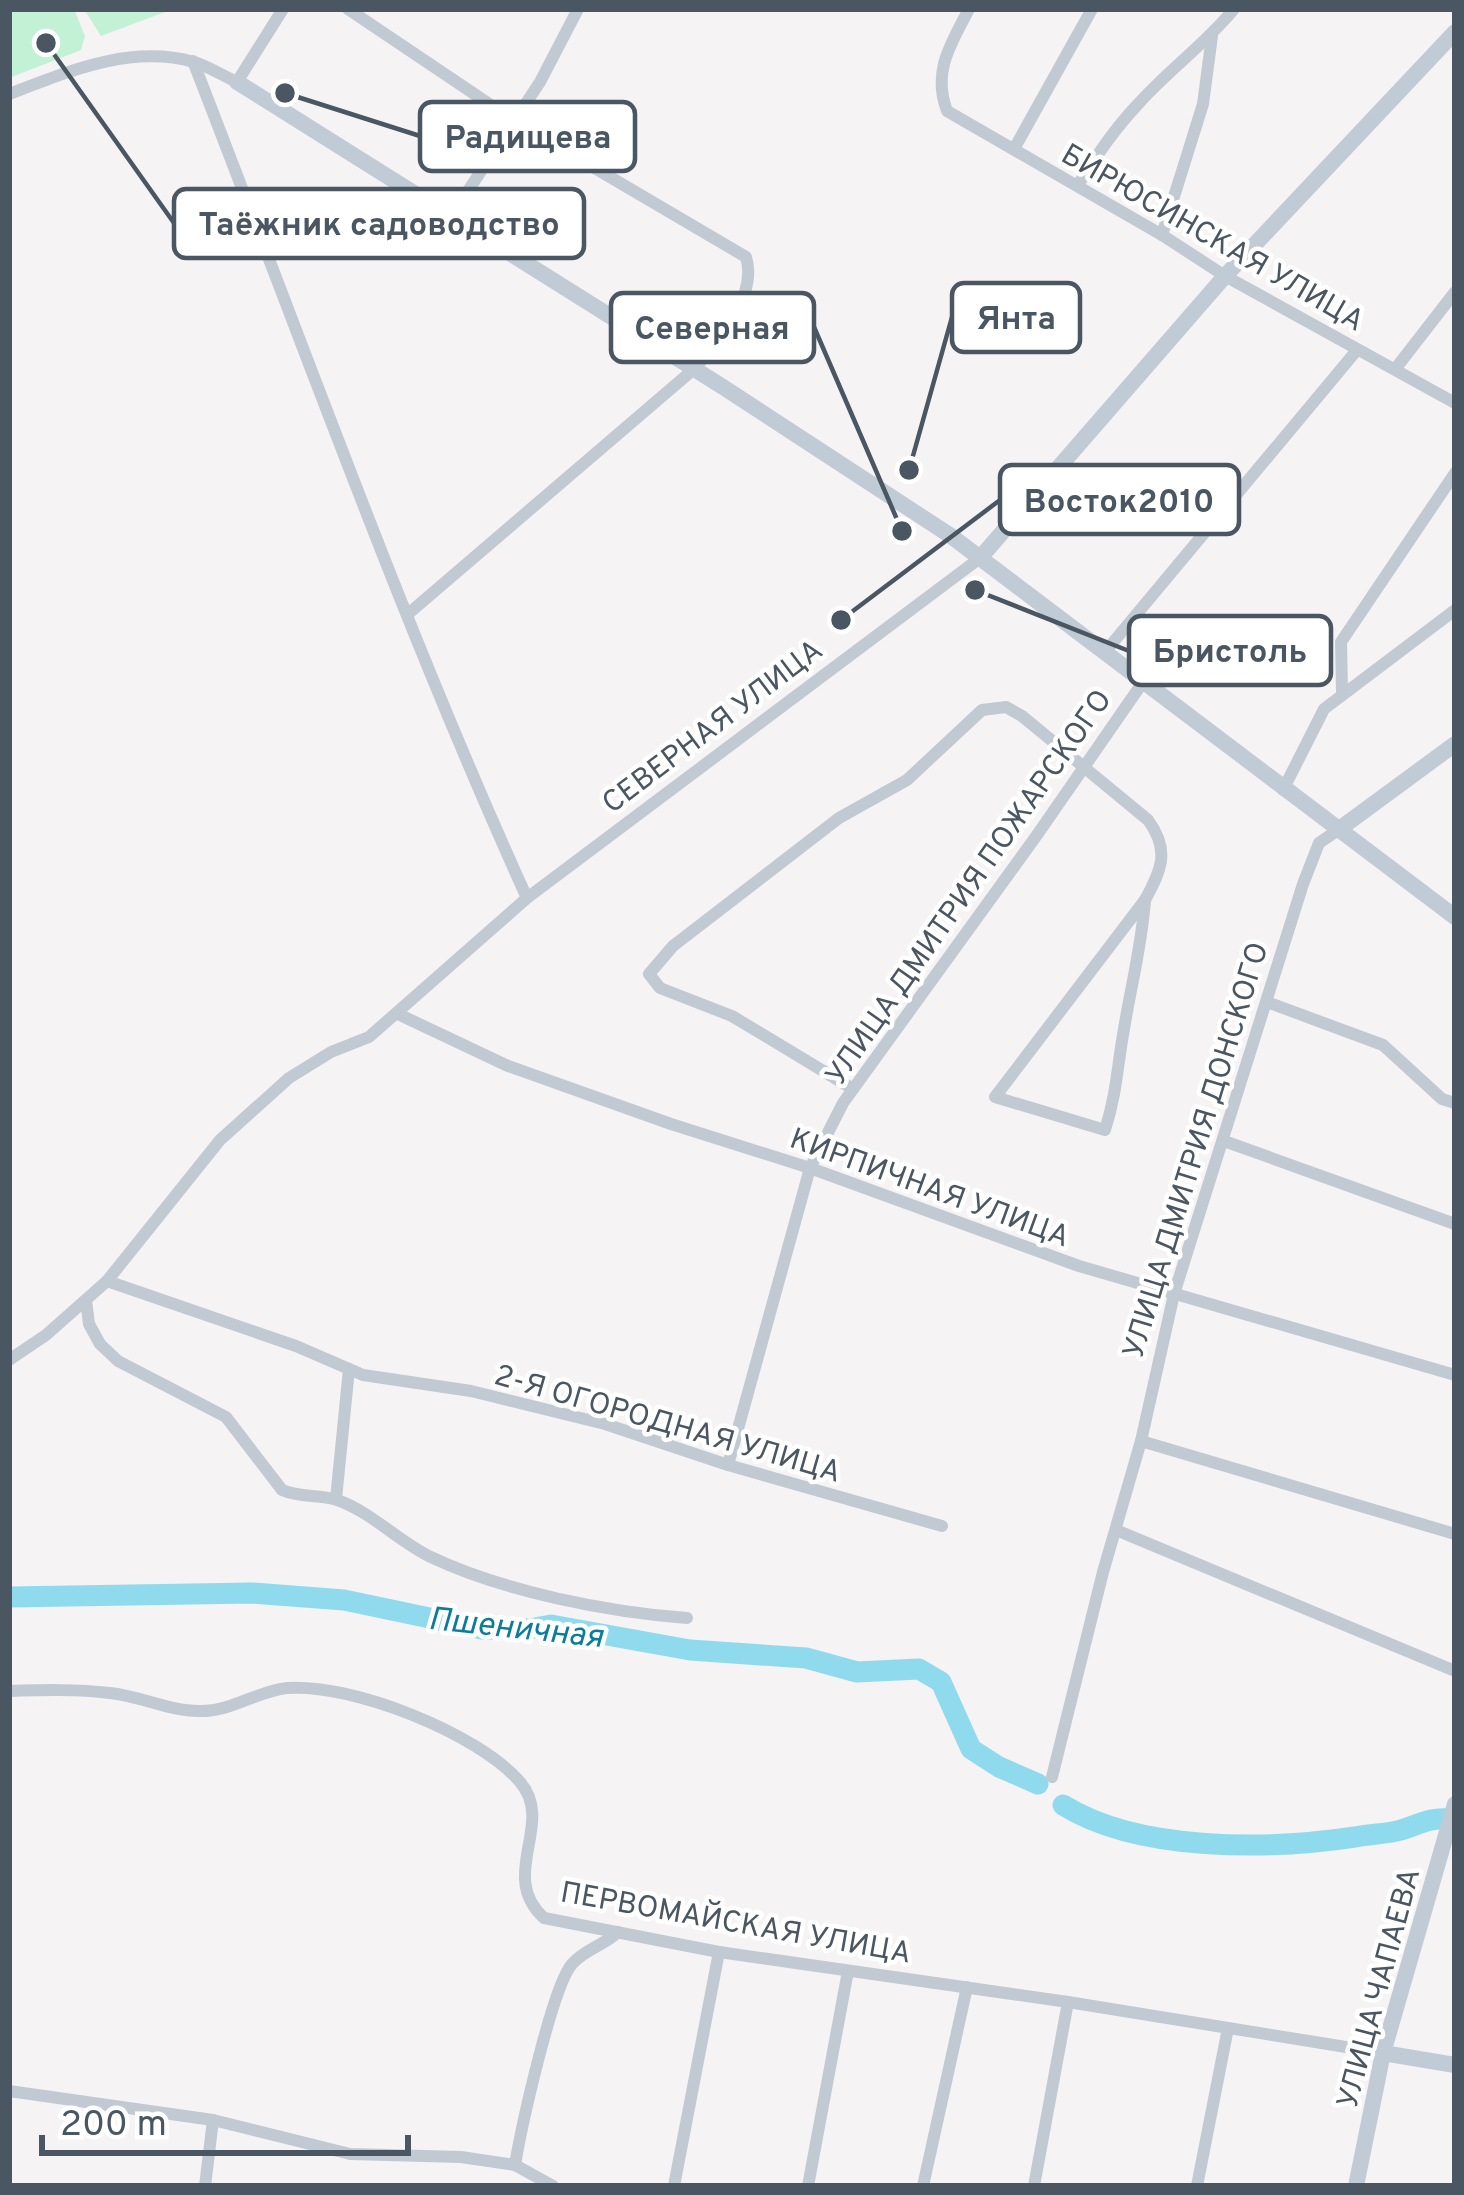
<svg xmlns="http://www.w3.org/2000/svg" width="1464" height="2195" font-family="Overpass,sans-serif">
  <rect width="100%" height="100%" fill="#f5f3f3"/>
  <g fill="#c3f1d5">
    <polygon points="9,9 74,9 85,36 81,50 9,78"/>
    <polygon points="84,9 173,9 101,36"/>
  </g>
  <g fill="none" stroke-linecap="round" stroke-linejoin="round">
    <g stroke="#90daee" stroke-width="21">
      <polyline points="9,1597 252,1593 344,1600 482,1629 529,1629 551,1625 690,1650 806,1658 857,1672 919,1669 941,1682 971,1749 999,1767 1038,1784"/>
      <path d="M1063,1805C1138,1852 1269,1850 1355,1837C1370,1834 1387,1834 1401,1830C1426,1822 1427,1818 1455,1819"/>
    </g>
    <g stroke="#c1cad2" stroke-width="12">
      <path d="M348,9L513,120L746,257C758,295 719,342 694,369L408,614"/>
      <path d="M969,9C951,44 932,71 947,111L1162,235L1225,276L1455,403"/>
      <path d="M193,61C302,341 403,625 527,898"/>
      <path d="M9,94C67,72 130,44 194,62C208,66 223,76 237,82L283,9"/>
      <polyline points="1014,149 1092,9"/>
      <path d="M1078,185C1097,155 1115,128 1140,102C1170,69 1206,43 1234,9"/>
      <polyline points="452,215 540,82 578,9"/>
      <polyline points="1162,235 1203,104 1212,36"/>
      <polyline points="1396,368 1455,292"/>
      <polyline points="1105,652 1357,350"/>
      <polyline points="1342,692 1341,642 1455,473"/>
      <polyline points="1283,790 1324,709 1455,610"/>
      <path d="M1145,900C1142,944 1131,986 1124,1029C1117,1067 1117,1092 1105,1130L995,1097Z"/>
      <polyline points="1267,1002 1383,1045 1442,1099 1455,1103"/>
      <polyline points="398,1014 508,1066 671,1124 810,1168 1079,1266 1455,1375"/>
      <path d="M853,1089L732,1016L660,988L649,974L673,946L839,818L907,780L982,710L1006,707L1022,716L1148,820C1170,850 1162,869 1145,900"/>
      <polyline points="1224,1141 1455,1224"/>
      <polyline points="107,1281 296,1346 363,1375 471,1391 605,1424 728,1465 942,1526"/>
      <path d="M86,1300L89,1324L100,1344L118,1361L226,1417L282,1490C300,1498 319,1494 337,1500C372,1512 400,1543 433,1558C506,1592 607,1612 687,1618"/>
      <polyline points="9,1360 46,1335 107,1281 220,1140 289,1078 331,1052 369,1037 527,898 980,558"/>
      <polyline points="1141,1441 1455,1534"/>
      <polyline points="728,1465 810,1168 843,1103 1037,835 1143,682"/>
      <polyline points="336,1499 349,1369"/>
      <polyline points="1116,1530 1455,1671"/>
      <path d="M9,1691C42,1690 77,1689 110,1693C140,1696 169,1711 199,1711C231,1712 257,1691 287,1688C351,1683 478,1733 520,1782C556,1824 497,1875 544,1918L719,1952L1068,2002L1383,2053"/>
      <polyline points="1052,1777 1103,1572 1141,1441 1174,1294 1303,884 1319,843 1338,830"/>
      <polyline points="9,2091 213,2120 350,2154 461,2157 515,2165 553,2186"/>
      <path d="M515,2165C521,2129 552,1987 572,1964C585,1949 603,1946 618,1932"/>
      <polyline points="205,2186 213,2120"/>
      <polyline points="674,2186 719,1952"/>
      <polyline points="808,2186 848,1971"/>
      <polyline points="923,2186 967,1987"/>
      <polyline points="1034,2186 1068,2002"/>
      <polyline points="1197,2186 1228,2028"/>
    </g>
    <g stroke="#c1cbd6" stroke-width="16">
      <polyline points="237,82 723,387 951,536 1455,917"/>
      <polyline points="980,558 1225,276 1455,32"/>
      <polyline points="1338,830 1455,744"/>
      <polyline points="1383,2053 1455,2065"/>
      <polyline points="1356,2186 1383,2053 1455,1804"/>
    </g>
  </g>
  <g text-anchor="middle" stroke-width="9" stroke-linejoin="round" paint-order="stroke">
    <g font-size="30" fill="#4a5661" stroke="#fff">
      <text transform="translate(1213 237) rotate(30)" y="10">БИРЮСИНСКАЯ УЛИЦА</text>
      <text transform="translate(712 726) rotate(-37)" y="10">СЕВЕРНАЯ УЛИЦА</text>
      <text transform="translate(968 887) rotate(-55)" y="10">УЛИЦА ДМИТРИЯ ПОЖАРСКОГО</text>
      <text transform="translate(1195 1150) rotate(-73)" y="10">УЛИЦА ДМИТРИЯ ДОНСКОГО</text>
      <text transform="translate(930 1187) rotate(20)" y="10">КИРПИЧНАЯ УЛИЦА</text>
      <text transform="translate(668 1423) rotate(16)" y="10">2-Я ОГОРОДНАЯ УЛИЦА</text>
      <text transform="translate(736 1922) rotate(10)" y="10">ПЕРВОМАЙСКАЯ УЛИЦА</text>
      <text transform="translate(1378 1988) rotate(-75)" y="10">УЛИЦА ЧАПАЕВА</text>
    </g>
    <g font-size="33" font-style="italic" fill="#0c7c9b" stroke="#fff">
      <text transform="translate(516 1626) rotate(6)" y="12">Пшеничная</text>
    </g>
  </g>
  <path fill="none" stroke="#4a5661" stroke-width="4.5" d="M285 93L420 136M46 43L174 223M909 470L952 317M902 531L814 327M841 620L1000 500M975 590L1129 651"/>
  <g fill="#4a5661" stroke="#fff" stroke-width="4.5">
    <circle cx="285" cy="93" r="12"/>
    <circle cx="46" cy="43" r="12"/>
    <circle cx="909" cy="470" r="12"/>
    <circle cx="902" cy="531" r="12"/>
    <circle cx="841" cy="620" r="12"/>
    <circle cx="975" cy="590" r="12"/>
  </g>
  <g fill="#fff" stroke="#4a5661" stroke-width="4.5">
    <rect x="420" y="102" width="215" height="69" rx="12"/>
    <rect x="174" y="189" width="410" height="69" rx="12"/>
    <rect x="952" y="283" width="128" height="69" rx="12"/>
    <rect x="611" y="293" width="203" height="69" rx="12"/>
    <rect x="1000" y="465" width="239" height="69" rx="12"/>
    <rect x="1129" y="616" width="202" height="69" rx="12"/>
  </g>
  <g font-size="33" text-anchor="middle" font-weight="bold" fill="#4a5661">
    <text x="528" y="148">Радищева</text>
    <text x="379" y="235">Таёжник садоводство</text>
    <text x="1016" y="329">Янта</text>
    <text x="712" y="339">Северная</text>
    <text x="1119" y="512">Восток2010</text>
    <text x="1230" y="662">Бристоль</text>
  </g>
  <rect width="1464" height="2195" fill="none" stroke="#4a5661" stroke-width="24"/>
  <path d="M42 2135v18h366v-18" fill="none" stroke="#4a5661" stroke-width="6"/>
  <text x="60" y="2135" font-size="36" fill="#4a5661" stroke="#ffffff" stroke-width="9" paint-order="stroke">200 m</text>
</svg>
